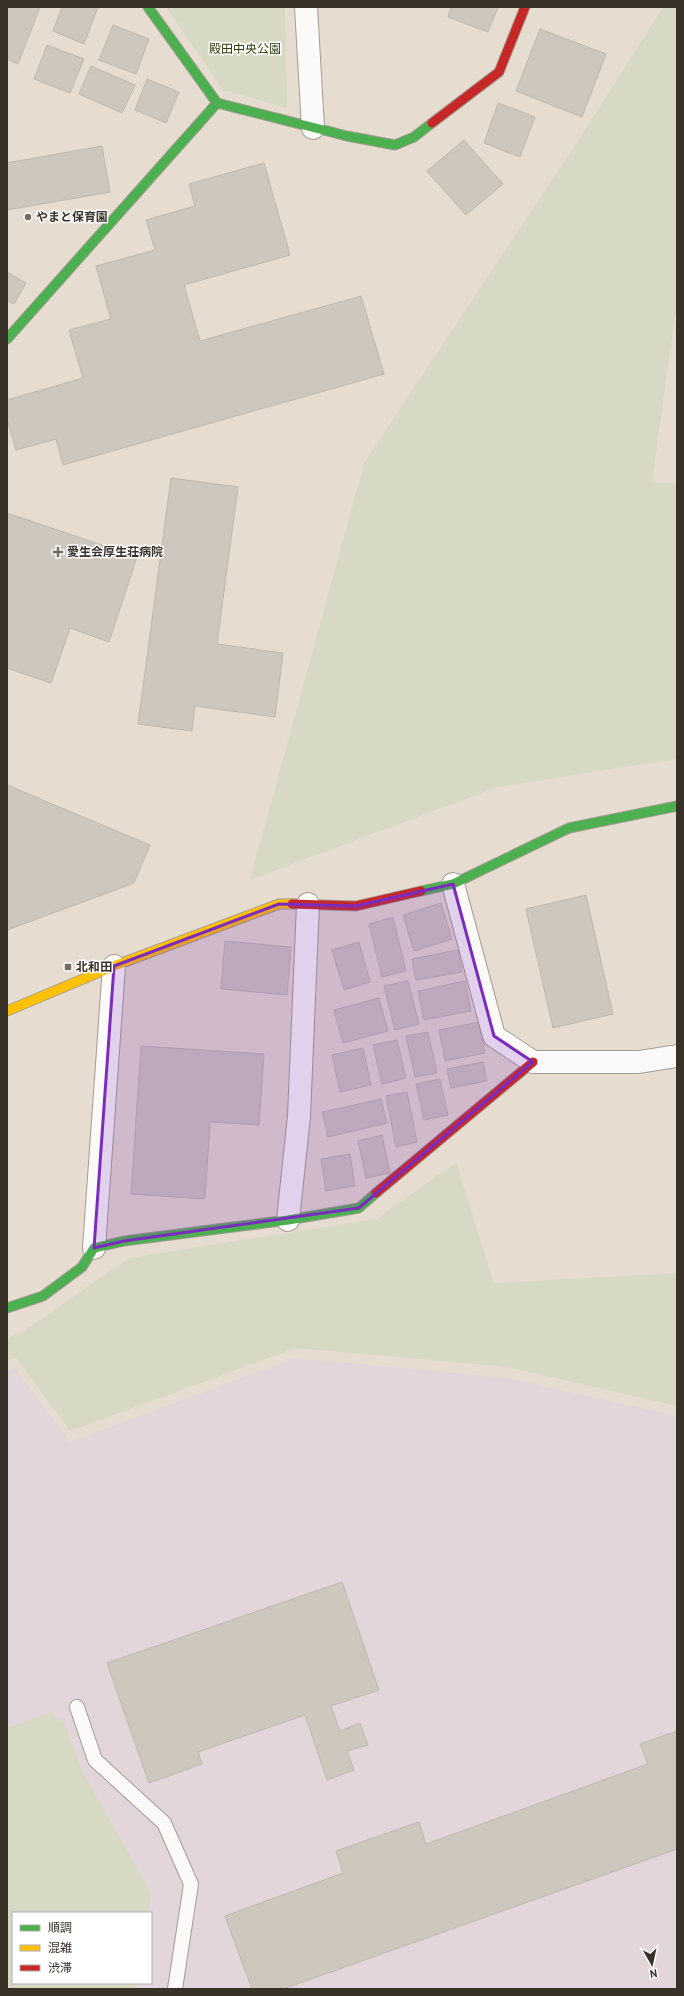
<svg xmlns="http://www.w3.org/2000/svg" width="684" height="1996" font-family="'PT Sans','Noto Sans JP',sans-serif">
  <rect width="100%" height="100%" fill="#e6ddd0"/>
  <polygon fill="#e3d6db" points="295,1358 507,1378 677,1416 677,1989 136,1989 137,1983 151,1983 151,1913 148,1913 150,1893 82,1770 65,1724 51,1712 7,1728 7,1370 15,1368 70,1442"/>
  <g fill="#d8d9c5">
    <polygon points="166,7 285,7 287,108 223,90"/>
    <polygon points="663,7 677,7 677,301 652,482 677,484 677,759 498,787 250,880 364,463 585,130"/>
    <polygon points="456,1162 494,1283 677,1273 677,1406 508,1367 296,1348 70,1431 16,1358 7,1360 7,1338 23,1332 128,1258 377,1219"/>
    <polygon points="51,1712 65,1724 82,1770 151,1893 148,1913 13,1913 13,1983 137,1983 136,1989 7,1989 7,1728"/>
  </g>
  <g fill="#cec7bd" stroke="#beb7ad">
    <polygon points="7,7 40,7 18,64 7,59"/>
    <polygon points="62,7 98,7 84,44 53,31"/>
    <polygon points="451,7 498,7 488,32 448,17"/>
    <polygon points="113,25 149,39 136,74 99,60"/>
    <polygon points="540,29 606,54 582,117 516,91"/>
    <polygon points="47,45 84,59 70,93 34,79"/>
    <polygon points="91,66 135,85 122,113 79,94"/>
    <polygon points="147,79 179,92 166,123 135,110"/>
    <polygon points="498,103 535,117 520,157 484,143"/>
    <polygon points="464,140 503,184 466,215 427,171"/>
    <polygon points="102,146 110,192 7,210 7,163"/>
    <polygon points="264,163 290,255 184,285 200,341 361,296 384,374 63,465 56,439 16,450 7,419 7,400 83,378 69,330 111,319 96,266 155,250 146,220 195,206 189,184"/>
    <polygon points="7,272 26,283 14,304 7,301"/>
    <polygon points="171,478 238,487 217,644 283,653 275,717 195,706 192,731 138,724"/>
    <polygon points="7,513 137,557 109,642 70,628 51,683 7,668"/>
    <polygon points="7,785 150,845 134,883 7,930"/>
    <polygon points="586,895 613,1014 553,1028 526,909"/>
    <polygon points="441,903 452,939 414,951 403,915"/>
    <polygon points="393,917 406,971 382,977 369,924"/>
    <polygon points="225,941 291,947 287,995 221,989"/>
    <polygon points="359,942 370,982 344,990 332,950"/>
    <polygon points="458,950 462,972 416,980 412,959"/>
    <polygon points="408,981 419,1024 395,1030 384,986"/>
    <polygon points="465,981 471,1011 424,1020 418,991"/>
    <polygon points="379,998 388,1031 343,1043 334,1010"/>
    <polygon points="479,1022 485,1053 445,1061 439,1030"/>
    <polygon points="428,1032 437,1073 415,1077 406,1036"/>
    <polygon points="397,1040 406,1078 382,1084 373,1045"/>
    <polygon points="141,1046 264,1054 259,1125 210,1122 205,1199 131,1194"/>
    <polygon points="363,1048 371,1085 340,1092 332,1055"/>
    <polygon points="483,1062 487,1081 451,1088 447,1069"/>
    <polygon points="440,1079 448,1115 424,1120 416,1084"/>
    <polygon points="407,1092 417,1142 396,1147 386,1096"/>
    <polygon points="381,1099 387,1123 328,1137 322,1112"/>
    <polygon points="382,1135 390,1173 366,1178 358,1141"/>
    <polygon points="350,1154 355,1186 326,1191 321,1159"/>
    <polygon points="342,1582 379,1690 331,1706 340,1731 360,1723 368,1745 347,1751 354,1770 327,1780 305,1715 198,1752 202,1764 149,1783 107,1663"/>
    <polygon points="677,1731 677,1849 283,1989 252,1989 225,1916 343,1873 336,1851 419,1822 426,1844 648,1764 640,1744"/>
  </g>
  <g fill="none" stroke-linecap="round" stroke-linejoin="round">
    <g stroke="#a39c92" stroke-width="16">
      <polyline id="lane" points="77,1707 95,1760 164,1823 191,1884 175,1989"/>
    </g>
    <g stroke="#a39c92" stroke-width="24">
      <g id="street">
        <polyline points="306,7 313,128"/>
        <polyline points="453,884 494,1036 533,1062 639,1062 677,1056"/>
        <polyline points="288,1220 299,1116 308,904"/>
        <polyline points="94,1248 114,966"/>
      </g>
    </g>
    <g stroke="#a39c92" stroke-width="11">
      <g id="fast">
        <polyline points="148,7 217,103 347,136 395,145 414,137 432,123"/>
        <polyline points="7,339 217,103"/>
        <polyline points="421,891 453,884 569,828 677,806"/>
        <polyline points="7,1308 43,1296 82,1267 94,1248 124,1241 288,1220 359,1208 376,1193"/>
      </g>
    </g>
    <g stroke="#a39c92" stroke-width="11">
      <polyline id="slow" points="7,1011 114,966 279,904 292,904"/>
    </g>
    <g stroke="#a39c92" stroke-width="11">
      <g id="jam">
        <polyline points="432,123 499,72 525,7"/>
        <polyline points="292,904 356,906 421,891"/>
        <polyline points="376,1193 533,1062"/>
      </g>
    </g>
    <use href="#lane" stroke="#fbfaf8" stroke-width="14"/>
    <use href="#street" stroke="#fbfaf8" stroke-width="22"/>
    <use href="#fast" stroke="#4caf50" stroke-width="9"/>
    <use href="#slow" stroke="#ffc107" stroke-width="9"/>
    <use href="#jam" stroke="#c62828" stroke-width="9"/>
  </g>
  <path fill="#7b2cbf" fill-opacity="0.2" stroke="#7b2cbf" stroke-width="3" stroke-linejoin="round" d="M453,884L494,1036L533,1062L359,1208L124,1241L94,1248L114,966L279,904L356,906Z"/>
  <g fill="#756d63" stroke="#fff" stroke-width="1.5">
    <circle cx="28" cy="217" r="4"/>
    <path d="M56 546h4v4h4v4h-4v4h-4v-4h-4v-4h4z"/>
    <rect x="64" y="963" width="8" height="8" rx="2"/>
  </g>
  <g text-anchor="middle" stroke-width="3" stroke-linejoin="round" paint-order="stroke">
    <g font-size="12" fill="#303d0d" stroke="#fff">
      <text x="245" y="53">殿田中央公園</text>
    </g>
    <g font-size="12" font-weight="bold" fill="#383128" stroke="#fff" text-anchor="start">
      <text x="36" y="221">やまと保育園</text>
      <text x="67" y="556">愛生会厚生荘病院</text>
      <text x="76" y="971">北和田</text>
    </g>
  </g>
  <rect width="684" height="1996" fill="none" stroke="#383128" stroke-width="16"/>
  <rect x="12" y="1912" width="140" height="72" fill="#ffffff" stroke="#afada9"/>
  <rect x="20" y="1925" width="20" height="6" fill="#4caf50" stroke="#afada9"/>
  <text x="48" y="1932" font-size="12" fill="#383128">順調</text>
  <rect x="20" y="1945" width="20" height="6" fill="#ffc107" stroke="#afada9"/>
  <text x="48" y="1952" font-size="12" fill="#383128">混雑</text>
  <rect x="20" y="1965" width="20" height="6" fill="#c62828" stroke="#afada9"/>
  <text x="48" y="1972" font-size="12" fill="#383128">渋滞</text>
  <g transform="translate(652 1964) rotate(171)" stroke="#ffffff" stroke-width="3" paint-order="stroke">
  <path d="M0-3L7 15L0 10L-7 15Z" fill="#383128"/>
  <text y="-6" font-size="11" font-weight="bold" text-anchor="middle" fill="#383128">N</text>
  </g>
</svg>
